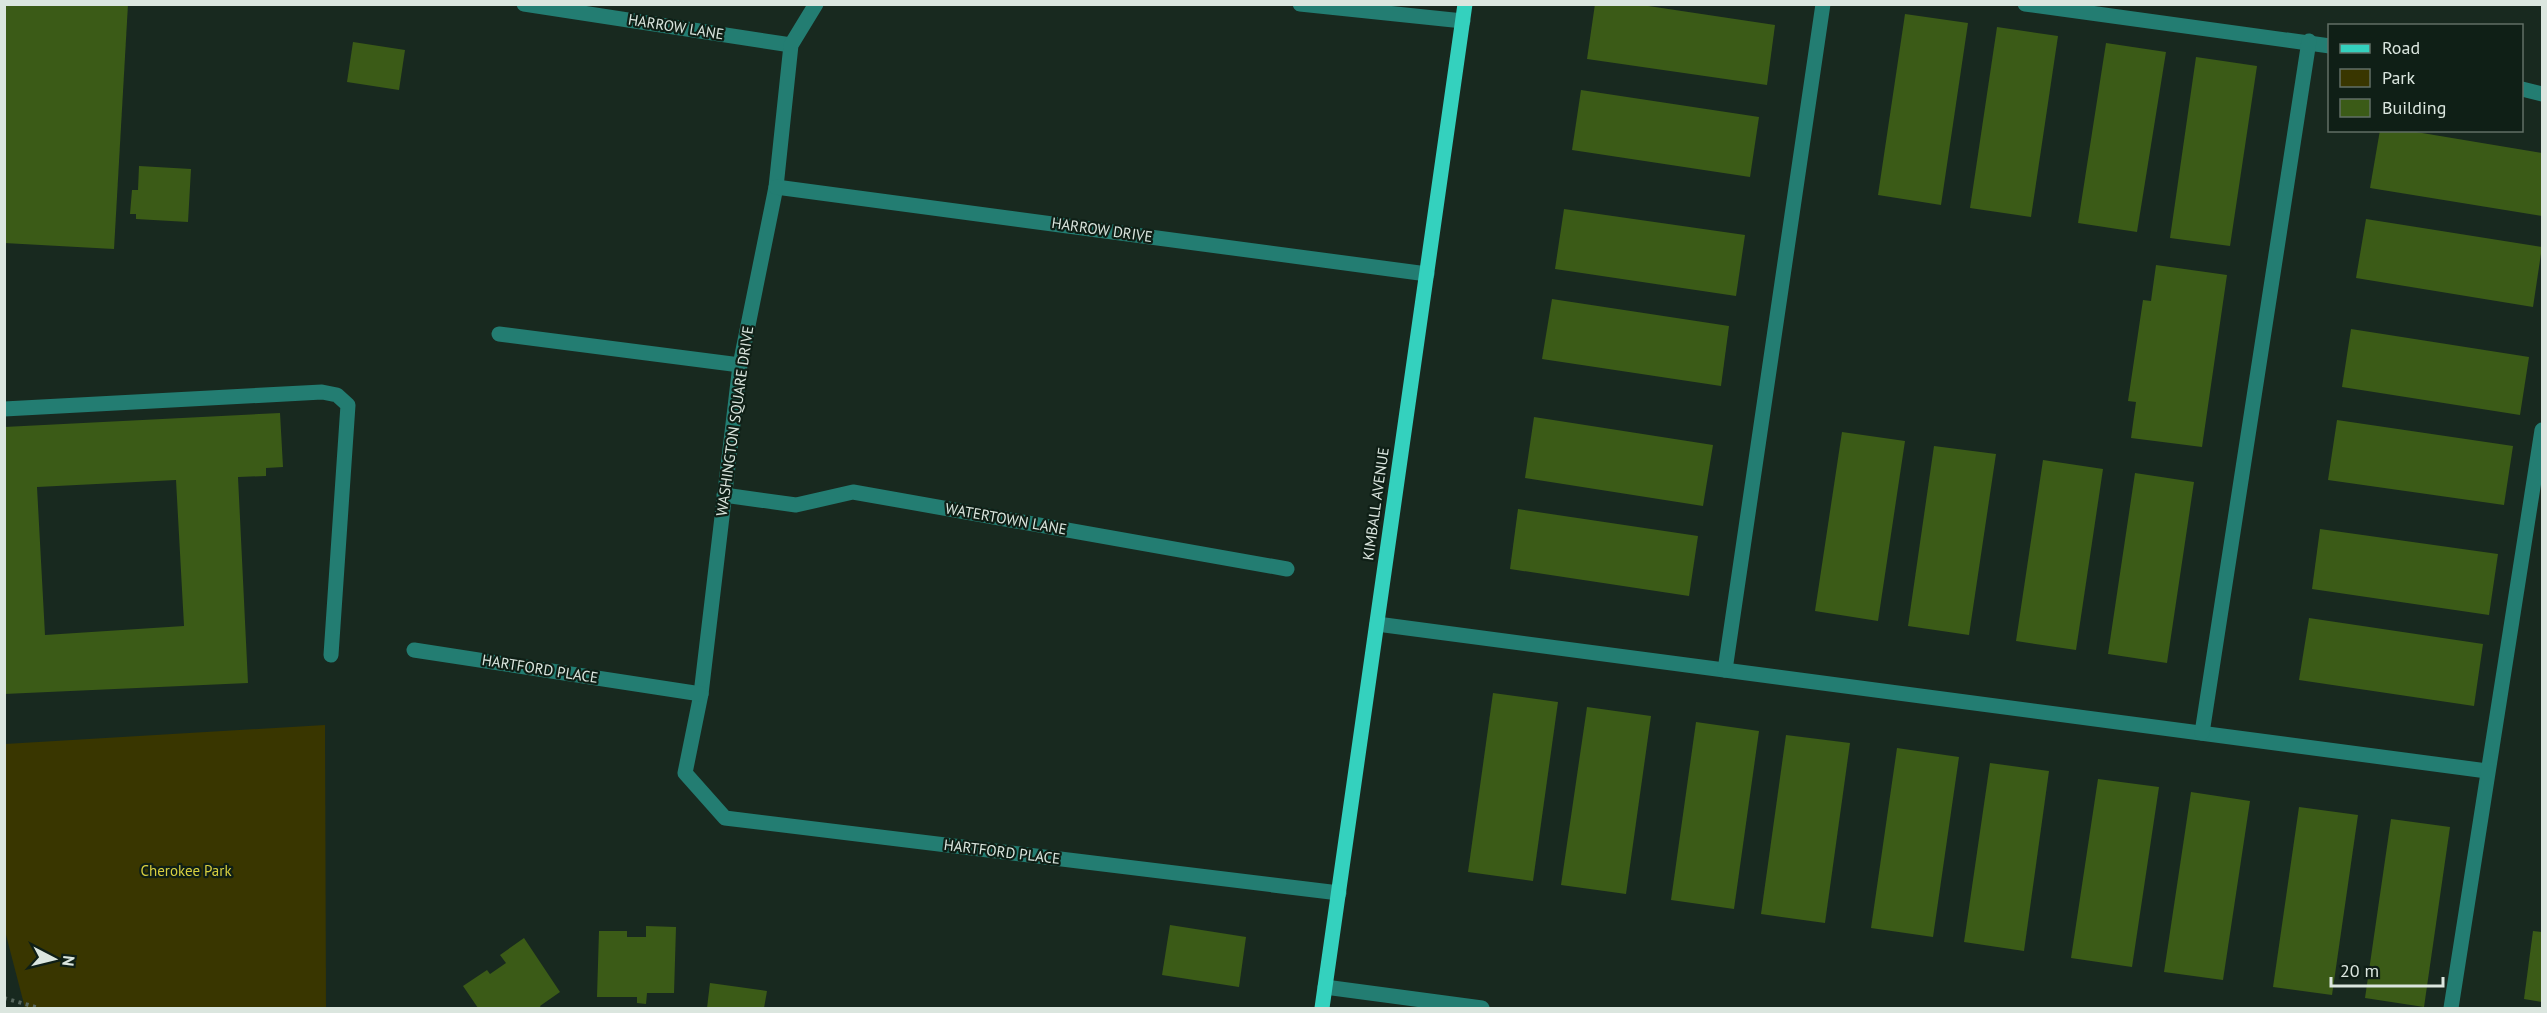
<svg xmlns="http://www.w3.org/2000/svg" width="2547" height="1013" font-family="'PT Sans',sans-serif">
  <rect width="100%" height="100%" fill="#18291f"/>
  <polygon fill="#393600" points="325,725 326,1008 25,1008 5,931 5,744"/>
  <g fill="#3b5b17" fill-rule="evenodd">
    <polygon points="6,4 128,4 114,249 4,243"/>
    <polygon points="1595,4 1635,4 1775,25 1767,85 1587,59"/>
    <polygon points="1905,14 1968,23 1941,205 1878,195"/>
    <polygon points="1997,27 2058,36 2031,217 1970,208"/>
    <polygon points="353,42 405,50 399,90 347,82"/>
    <polygon points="2106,43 2166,52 2137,232 2078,223"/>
    <polygon points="2196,57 2257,66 2230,246 2170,238"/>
    <polygon points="1581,90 1759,117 1750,177 1572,150"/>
    <polygon points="2380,130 2404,130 2542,153 2542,216 2370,188"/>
    <polygon points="139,166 191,169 188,222 136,219 136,214 130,214 132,190 138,190"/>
    <polygon points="1564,209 1745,235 1736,296 1555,269"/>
    <polygon points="2366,219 2542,247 2533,307 2356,278"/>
    <polygon points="2156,265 2227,275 2202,447 2131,438 2136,402 2128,401 2143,300 2151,301"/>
    <polygon points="1552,299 1729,326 1721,386 1542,359"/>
    <polygon points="2351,329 2529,357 2520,415 2342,387"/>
    <path d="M280,413L283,467L266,468V476L238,477L248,683L4,694V427ZM176,480L184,626L45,635L37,487Z"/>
    <polygon points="1534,417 1713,445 1703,506 1525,478"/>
    <polygon points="2337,420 2513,446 2504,505 2328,480"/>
    <polygon points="1842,432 1905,441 1878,621 1815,611"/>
    <polygon points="1934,446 1996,454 1969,635 1908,626"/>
    <polygon points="2043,460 2103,469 2076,650 2016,641"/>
    <polygon points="2135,473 2194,482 2167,663 2108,654"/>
    <polygon points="1518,509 1698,536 1689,596 1510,569"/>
    <polygon points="2320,529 2498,554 2489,615 2312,589"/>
    <polygon points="2309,618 2483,644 2474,706 2299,680"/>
    <polygon points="1493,693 1558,702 1533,881 1468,872"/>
    <polygon points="1587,707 1651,716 1626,894 1561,885"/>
    <polygon points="1696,722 1759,731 1734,909 1671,900"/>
    <polygon points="1786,735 1850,743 1825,923 1761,914"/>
    <polygon points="1897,748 1959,757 1933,937 1871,928"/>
    <polygon points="1990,763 2049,771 2024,951 1964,942"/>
    <polygon points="2098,779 2159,787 2132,967 2071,958"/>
    <polygon points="2191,792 2250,801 2223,980 2164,972"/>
    <polygon points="2299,807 2358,815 2332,995 2273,987"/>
    <polygon points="2391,819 2450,827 2424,1007 2365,998"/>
    <polygon points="1170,925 1246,937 1239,987 1162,975"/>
    <polygon points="646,926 676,927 674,993 647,993 646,1004 637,1003 637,997 597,997 599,931 627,931 627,937 646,937"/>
    <polygon points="2533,931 2542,932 2542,1002 2524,999"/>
    <polygon points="524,938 560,992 540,1006 541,1008 478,1008 463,986 487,970 490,974 506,963 500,955"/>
    <polygon points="710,983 767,991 764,1008 707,1008"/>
  </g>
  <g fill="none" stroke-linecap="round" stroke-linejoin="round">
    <polyline stroke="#58675e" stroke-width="4" stroke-dasharray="3 4.5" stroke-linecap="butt" points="4,998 39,1008"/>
    <g stroke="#237d72" stroke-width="15">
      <polyline points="524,4 791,45"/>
      <polyline points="816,4 791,45 776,187 740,365 701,694 685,773 725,818 1339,893"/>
      <polyline points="1300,4 1463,21"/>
      <polyline points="2025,4 2330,46"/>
      <polyline points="2522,89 2542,94"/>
      <polyline points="776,187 1427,274"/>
      <polyline points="499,334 740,365"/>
      <polyline points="4,409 322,392 337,395 348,405 331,655"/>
      <polyline points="724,495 796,505 853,492 1287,569"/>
      <polyline points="1377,624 2487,771"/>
      <polyline points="414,650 701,694"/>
      <polyline points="1725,670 1823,4"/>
      <polyline points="2202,733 2309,41"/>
      <polyline points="1325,987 1482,1008"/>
      <polyline points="2451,1008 2542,430"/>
    </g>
    <polyline stroke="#34d1be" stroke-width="15" points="1322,1008 1465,4"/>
  </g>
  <g text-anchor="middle" stroke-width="4.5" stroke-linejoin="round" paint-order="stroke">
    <g font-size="15" fill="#dbe6df" stroke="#0f1f16">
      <text transform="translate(676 27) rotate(9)" y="5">HARROW LANE</text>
      <text transform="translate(1102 230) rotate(8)" y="5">HARROW DRIVE</text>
      <text transform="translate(735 421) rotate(-82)" y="5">WASHINGTON SQUARE DRIVE</text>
      <text transform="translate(1376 504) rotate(-82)" y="5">KIMBALL AVENUE</text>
      <text transform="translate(1006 519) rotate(10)" y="5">WATERTOWN LANE</text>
      <text transform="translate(540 669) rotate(9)" y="5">HARTFORD PLACE</text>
      <text transform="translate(1002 852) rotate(7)" y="5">HARTFORD PLACE</text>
    </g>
    <g font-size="15" fill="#d7cf3f" stroke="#0f1f16">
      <text x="186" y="876">Cherokee Park</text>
    </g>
  </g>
  <rect width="2547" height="1013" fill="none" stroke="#dbe6df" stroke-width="12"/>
  <rect x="2328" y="24" width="195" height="108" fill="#0f1f16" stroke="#616f66" stroke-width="1.5"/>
  <rect x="2340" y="44" width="30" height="9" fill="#34d1be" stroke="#616f66" stroke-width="1.5"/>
  <text x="2382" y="54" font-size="18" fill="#dbe6df">Road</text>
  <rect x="2340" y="69" width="30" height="18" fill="#393600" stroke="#616f66" stroke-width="1.5"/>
  <text x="2382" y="84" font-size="18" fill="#dbe6df">Park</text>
  <rect x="2340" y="99" width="30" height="18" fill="#3b5b17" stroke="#616f66" stroke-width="1.5"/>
  <text x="2382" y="114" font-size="18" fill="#dbe6df">Building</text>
  <g transform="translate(54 959) rotate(97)" stroke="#0f1f16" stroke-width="4.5" paint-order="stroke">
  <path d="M0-4.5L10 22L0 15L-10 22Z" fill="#dbe6df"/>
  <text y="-9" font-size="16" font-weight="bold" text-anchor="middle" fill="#dbe6df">N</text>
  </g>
  <path d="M2331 977v9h112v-9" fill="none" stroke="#dbe6df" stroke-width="3"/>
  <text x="2340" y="977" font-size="18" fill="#dbe6df" stroke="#0f1f16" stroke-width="4.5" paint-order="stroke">20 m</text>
</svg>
